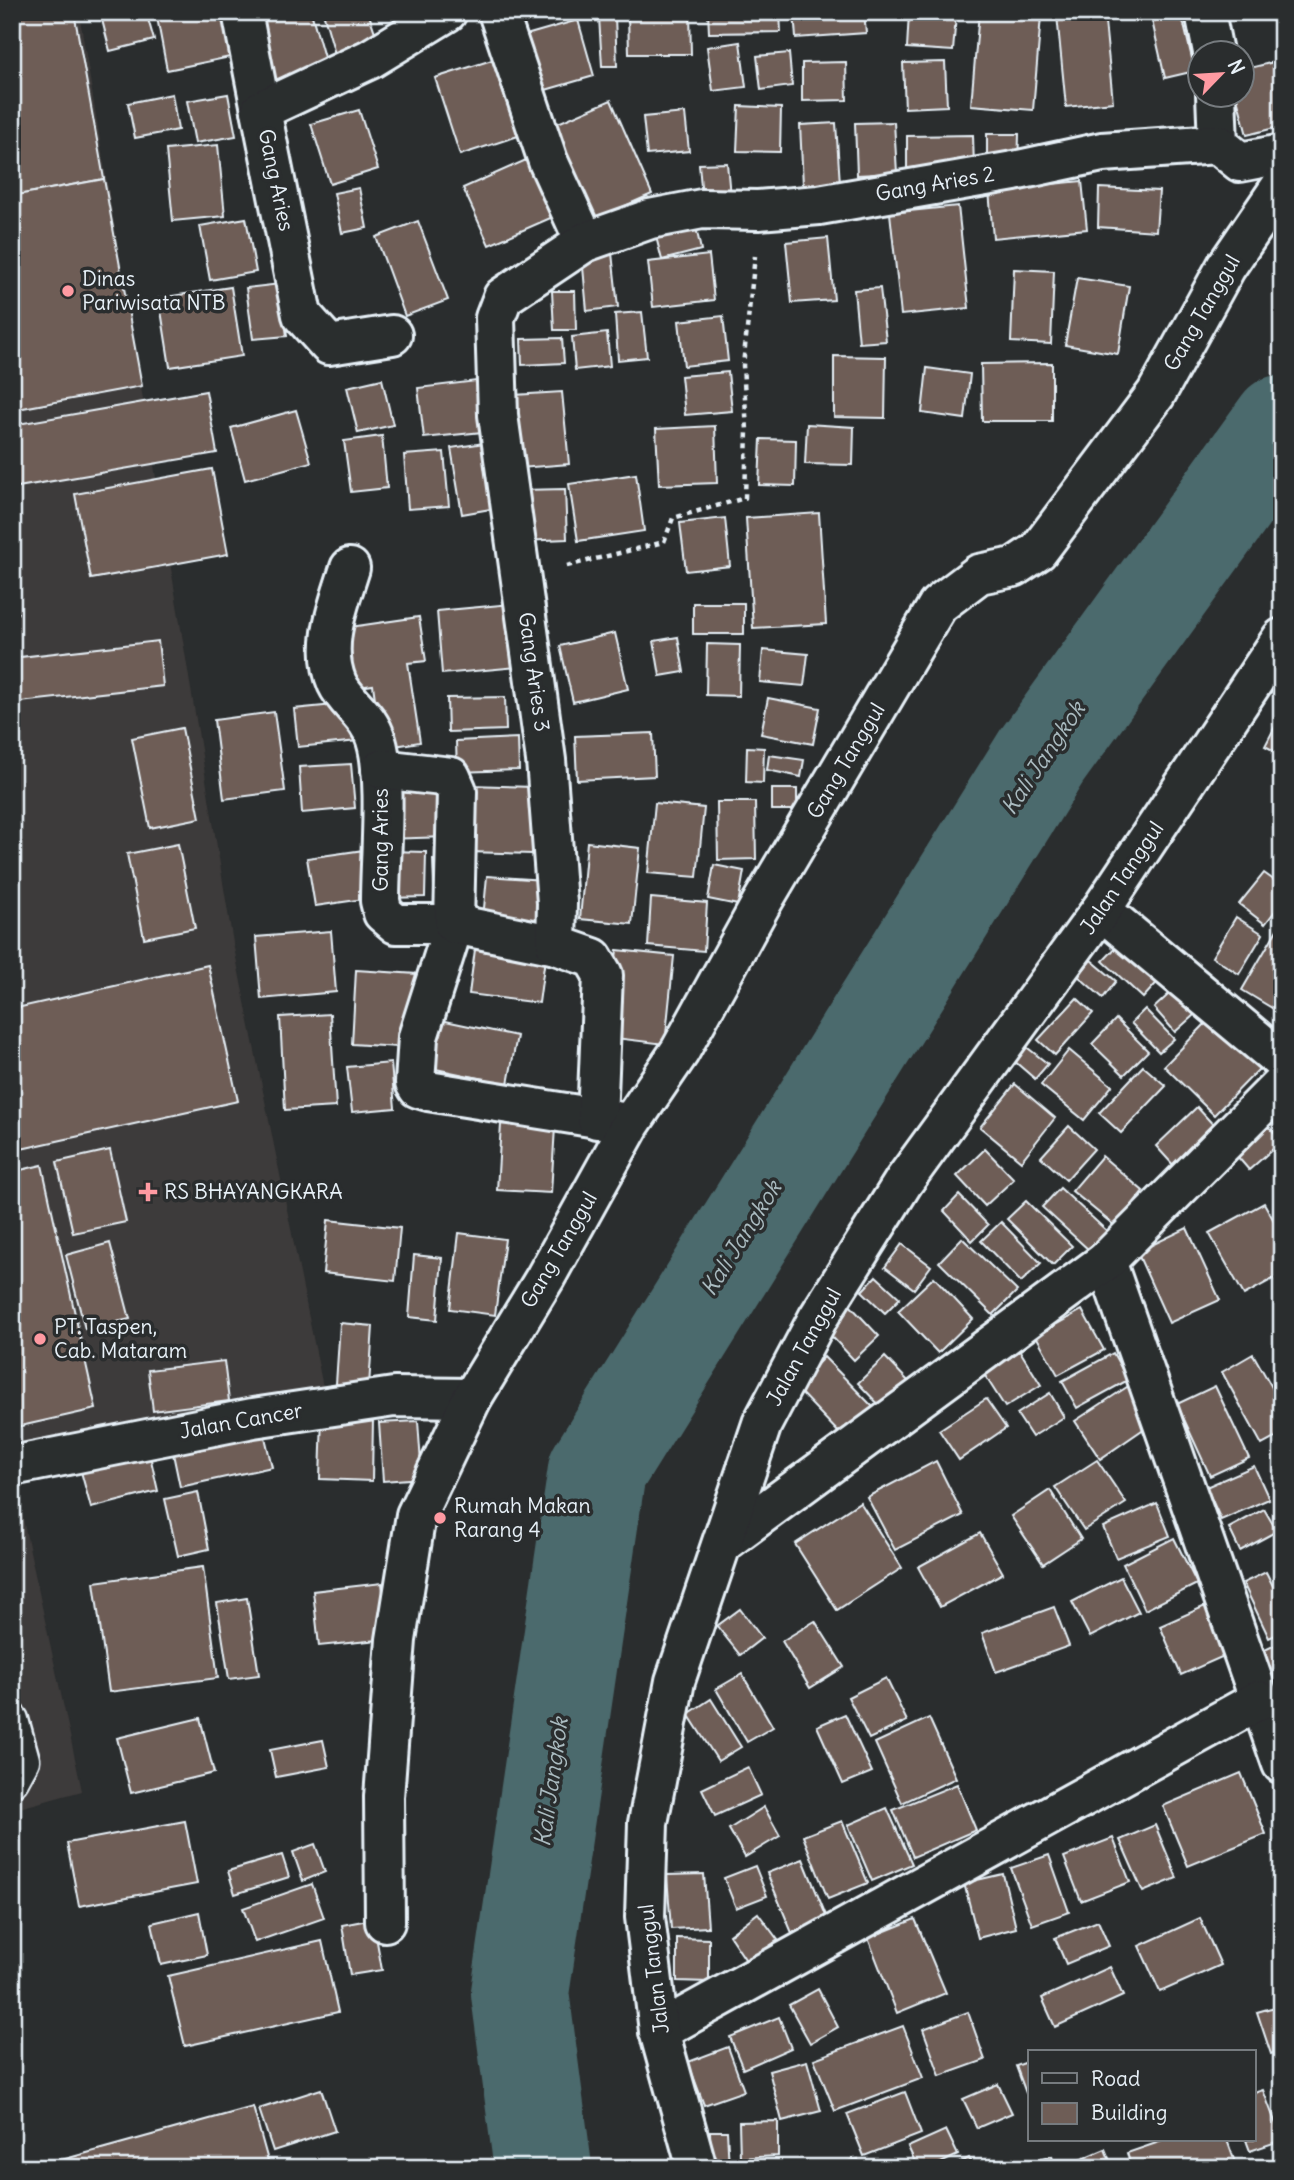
<svg xmlns="http://www.w3.org/2000/svg" width="1294" height="2180" font-family="Delius,sans-serif">
  <rect width="100%" height="100%" fill="#2a2d2e"/>
  <filter id="ink" filterUnits="userSpaceOnUse"><feTurbulence type="fractalNoise" baseFrequency=".0143" numOctaves="2"/><feDisplacementMap in="SourceGraphic" scale="14" xChannelSelector="R" yChannelSelector="G"/><feConvolveMatrix kernelMatrix="1 2 1 2 8 2 1 2 1" color-interpolation-filters="sRGB"/></filter>
  <g filter="url(#ink)">
    <g fill="#3e3b3a">
      <polygon points="79,13 233,943 325,1397 12,1460 12,29"/>
      <polygon points="18,1496 82,1791 12,1810 12,1498"/>
    </g>
    <g fill="none" stroke-linecap="round" stroke-linejoin="round">
      <polyline stroke="#4c6a6d" stroke-width="98" points="543,2168 520,1993 597,1470 1042,756 1282,424"/>
    </g>
    <g fill="#6e5d56" stroke="#e8f1f8" stroke-width="2">
      <polygon points="12,12 74,12 104,179 12,196"/>
      <polygon points="100,12 146,12 154,40 110,51"/>
      <polygon points="156,12 225,12 235,56 167,70"/>
      <polygon points="249,12 311,12 327,68 271,91"/>
      <polygon points="323,12 368,12 379,44 337,61"/>
      <polygon points="628,12 690,12 691,54 629,54"/>
      <polygon points="708,12 780,12 781,32 709,33"/>
      <polygon points="794,12 864,12 866,33 796,38"/>
      <polygon points="979,12 1041,16 1033,110 971,105"/>
      <polygon points="1104,12 1113,102 1066,107 1057,15"/>
      <polygon points="1150,12 1181,12 1195,71 1165,78"/>
      <polygon points="909,13 956,16 953,51 907,48"/>
      <polygon points="615,16 617,66 602,66 599,17"/>
      <polygon points="578,20 594,76 542,91 526,35"/>
      <polygon points="740,42 746,87 713,91 707,47"/>
      <polygon points="789,53 792,86 761,90 757,56"/>
      <polygon points="492,60 518,136 460,155 435,78"/>
      <polygon points="1278,61 1282,74 1282,126 1247,135 1236,94 1242,94 1242,70"/>
      <polygon points="846,62 847,100 802,101 802,63"/>
      <polygon points="945,62 947,106 905,108 903,63"/>
      <polygon points="172,94 178,130 135,138 128,103"/>
      <polygon points="228,94 236,136 195,143 187,101"/>
      <polygon points="611,100 652,194 591,221 551,126"/>
      <polygon points="739,106 781,108 780,152 737,151"/>
      <polygon points="359,110 378,169 330,184 311,124"/>
      <polygon points="685,113 689,151 647,155 643,117"/>
      <polygon points="894,122 897,173 857,175 855,123"/>
      <polygon points="836,123 840,184 803,185 800,125"/>
      <polygon points="987,134 1019,134 1018,169 987,169"/>
      <polygon points="973,135 974,168 907,168 907,136"/>
      <polygon points="218,145 225,216 173,221 166,150"/>
      <polygon points="535,156 562,213 489,245 463,188"/>
      <polygon points="727,163 730,196 702,198 699,164"/>
      <polygon points="104,179 142,386 12,410 12,196"/>
      <polygon points="1082,181 1087,229 993,238 989,190"/>
      <polygon points="359,188 367,228 342,233 334,193"/>
      <polygon points="1099,188 1159,191 1156,231 1098,227"/>
      <polygon points="958,206 969,308 901,315 890,213"/>
      <polygon points="246,218 256,272 210,280 200,226"/>
      <polygon points="694,218 701,250 662,260 654,229"/>
      <polygon points="418,221 448,300 405,316 376,237"/>
      <polygon points="828,238 834,300 792,303 786,242"/>
      <polygon points="612,253 618,307 587,311 582,256"/>
      <polygon points="709,255 714,300 653,307 648,262"/>
      <polygon points="1014,269 1054,271 1051,344 1011,342"/>
      <polygon points="1077,278 1129,286 1118,354 1065,345"/>
      <polygon points="280,284 287,336 253,339 246,288"/>
      <polygon points="231,287 242,356 170,367 159,298"/>
      <polygon points="880,288 886,341 859,343 854,290"/>
      <polygon points="552,291 575,291 576,330 554,330"/>
      <polygon points="642,312 647,357 618,360 615,314"/>
      <polygon points="723,316 728,361 684,366 679,321"/>
      <polygon points="607,333 610,366 575,370 572,337"/>
      <polygon points="562,338 564,363 522,365 521,339"/>
      <polygon points="834,356 886,357 885,418 834,417"/>
      <polygon points="1052,363 1052,421 982,421 981,364"/>
      <polygon points="927,368 970,374 965,419 922,413"/>
      <polygon points="728,372 732,411 685,415 681,376"/>
      <polygon points="382,379 393,425 358,433 347,387"/>
      <polygon points="476,381 482,432 424,438 418,388"/>
      <polygon points="206,391 217,453 12,488 12,425"/>
      <polygon points="562,392 569,464 520,468 514,395"/>
      <polygon points="296,410 311,462 245,480 231,428"/>
      <polygon points="807,424 854,427 853,465 805,464"/>
      <polygon points="715,426 717,483 659,485 656,429"/>
      <polygon points="382,436 387,488 351,492 344,441"/>
      <polygon points="761,439 796,440 795,486 759,485"/>
      <polygon points="491,442 502,507 462,514 451,448"/>
      <polygon points="444,452 449,506 408,509 404,455"/>
      <polygon points="212,469 228,554 91,579 75,494"/>
      <polygon points="636,474 644,531 578,541 569,484"/>
      <polygon points="565,489 567,539 523,541 521,490"/>
      <polygon points="819,513 826,624 753,628 746,518"/>
      <polygon points="725,518 730,566 686,571 680,523"/>
      <rect x="693" y="603" width="51" height="31"/>
      <polygon points="511,604 518,667 442,674 437,611"/>
      <polygon points="419,617 426,661 408,663 420,742 382,748 373,685 345,689 336,629"/>
      <polygon points="615,633 628,689 573,702 560,646"/>
      <polygon points="678,637 684,672 660,676 654,641"/>
      <polygon points="158,641 163,686 12,703 12,658"/>
      <polygon points="707,644 740,645 739,696 706,695"/>
      <polygon points="763,650 808,654 804,686 760,682"/>
      <polygon points="505,697 506,730 448,732 447,698"/>
      <polygon points="768,698 820,708 813,744 761,734"/>
      <polygon points="354,703 358,741 298,747 294,709"/>
      <polygon points="274,712 285,791 224,799 214,720"/>
      <polygon points="1282,713 1282,755 1265,746"/>
      <polygon points="182,728 200,818 150,828 132,738"/>
      <polygon points="653,733 655,776 577,780 575,736"/>
      <polygon points="518,738 519,770 457,772 456,741"/>
      <polygon points="747,747 764,748 763,783 746,782"/>
      <polygon points="769,755 804,760 801,777 767,770"/>
      <polygon points="351,764 355,808 302,813 299,767"/>
      <polygon points="470,785 534,787 532,854 469,852"/>
      <rect x="772" y="789" width="25" height="21"/>
      <polygon points="445,790 447,837 386,839 385,791"/>
      <polygon points="717,802 755,802 756,859 718,860"/>
      <polygon points="655,803 704,808 697,877 648,873"/>
      <polygon points="587,842 640,848 632,924 580,919"/>
      <polygon points="178,844 195,928 144,938 127,854"/>
      <polygon points="364,850 371,898 315,906 307,858"/>
      <polygon points="388,851 426,852 425,897 388,898"/>
      <polygon points="433,859 447,859 449,888 434,888"/>
      <polygon points="714,865 744,871 738,905 708,899"/>
      <polygon points="1264,873 1282,886 1282,902 1265,924 1239,904"/>
      <polygon points="487,876 544,880 541,924 483,919"/>
      <polygon points="651,898 707,903 704,951 648,946"/>
      <polygon points="1236,917 1263,934 1239,974 1212,957"/>
      <polygon points="1282,921 1282,1014 1242,990"/>
      <polygon points="331,931 336,992 261,999 256,937"/>
      <polygon points="1123,940 1162,977 1143,998 1103,961"/>
      <polygon points="476,942 546,951 539,1003 469,994"/>
      <polygon points="617,950 674,956 665,1044 606,1037"/>
      <polygon points="1091,960 1116,981 1103,998 1078,976"/>
      <polygon points="208,965 238,1101 12,1151 12,1009"/>
      <polygon points="356,970 417,974 413,1048 352,1044"/>
      <polygon points="1182,982 1204,1006 1175,1032 1154,1008"/>
      <polygon points="1077,998 1093,1013 1055,1055 1038,1040"/>
      <polygon points="1145,1009 1174,1039 1159,1052 1131,1023"/>
      <polygon points="330,1014 336,1107 285,1110 280,1017"/>
      <polygon points="436,1019 517,1036 508,1084 426,1067"/>
      <polygon points="1116,1019 1148,1051 1124,1075 1092,1044"/>
      <polygon points="1210,1019 1261,1067 1214,1115 1164,1066"/>
      <polygon points="1024,1045 1048,1064 1035,1079 1013,1060"/>
      <polygon points="1069,1050 1112,1086 1084,1120 1041,1085"/>
      <polygon points="391,1063 395,1108 352,1112 347,1067"/>
      <polygon points="1143,1066 1166,1086 1121,1133 1099,1113"/>
      <polygon points="1015,1084 1055,1118 1021,1161 980,1127"/>
      <polygon points="1197,1107 1217,1129 1175,1167 1156,1146"/>
      <polygon points="1282,1107 1282,1127 1272,1115"/>
      <polygon points="1263,1120 1282,1141 1249,1170 1231,1149"/>
      <polygon points="501,1124 555,1127 551,1193 497,1190"/>
      <polygon points="1069,1126 1094,1149 1066,1180 1041,1157"/>
      <polygon points="985,1149 1014,1179 985,1206 957,1176"/>
      <polygon points="110,1150 126,1222 73,1233 57,1162"/>
      <polygon points="1102,1156 1143,1191 1115,1226 1072,1191"/>
      <polygon points="42,1165 96,1409 12,1428 12,1172"/>
      <polygon points="1060,1188 1108,1232 1090,1251 1042,1207"/>
      <polygon points="959,1195 988,1225 972,1241 944,1211"/>
      <polygon points="1026,1201 1072,1246 1053,1265 1007,1219"/>
      <polygon points="1264,1203 1282,1235 1282,1274 1244,1295 1209,1233"/>
      <polygon points="328,1220 400,1228 395,1281 323,1273"/>
      <polygon points="1001,1222 1041,1263 1021,1282 981,1241"/>
      <polygon points="1187,1228 1220,1300 1169,1323 1137,1252"/>
      <polygon points="459,1233 505,1239 495,1315 450,1309"/>
      <polygon points="962,1238 1017,1291 993,1315 939,1262"/>
      <polygon points="110,1243 130,1319 85,1329 66,1255"/>
      <polygon points="902,1244 931,1266 914,1289 885,1267"/>
      <polygon points="414,1255 442,1258 437,1320 409,1317"/>
      <polygon points="876,1276 900,1298 885,1313 862,1291"/>
      <polygon points="934,1277 973,1319 938,1353 898,1311"/>
      <polygon points="846,1301 879,1336 854,1360 821,1325"/>
      <polygon points="1082,1310 1104,1350 1058,1375 1036,1336"/>
      <polygon points="340,1323 373,1326 369,1386 336,1384"/>
      <polygon points="1020,1351 1041,1385 1005,1407 984,1374"/>
      <polygon points="1113,1353 1128,1380 1077,1408 1062,1381"/>
      <polygon points="1253,1354 1282,1405 1282,1434 1262,1445 1222,1372"/>
      <polygon points="824,1357 873,1407 842,1436 795,1387"/>
      <polygon points="885,1357 910,1383 883,1409 858,1383"/>
      <polygon points="224,1361 229,1401 153,1411 148,1370"/>
      <polygon points="1133,1383 1158,1419 1100,1459 1075,1421"/>
      <polygon points="1215,1386 1249,1458 1210,1476 1177,1404"/>
      <polygon points="1050,1393 1064,1417 1032,1437 1017,1414"/>
      <polygon points="986,1399 1006,1428 959,1460 939,1430"/>
      <polygon points="322,1416 373,1418 372,1481 320,1479"/>
      <polygon points="418,1421 422,1478 383,1481 379,1423"/>
      <polygon points="262,1424 272,1467 180,1487 171,1444"/>
      <polygon points="149,1451 158,1491 91,1508 80,1468"/>
      <polygon points="1097,1460 1126,1503 1084,1530 1055,1487"/>
      <polygon points="936,1461 963,1515 895,1550 867,1497"/>
      <polygon points="1254,1466 1269,1499 1221,1520 1206,1487"/>
      <polygon points="1050,1490 1081,1539 1043,1564 1011,1516"/>
      <polygon points="198,1492 209,1549 178,1556 165,1499"/>
      <polygon points="860,1502 902,1568 837,1610 795,1544"/>
      <polygon points="1157,1503 1170,1536 1116,1558 1103,1527"/>
      <polygon points="1264,1509 1277,1531 1240,1551 1229,1528"/>
      <polygon points="980,1533 1003,1573 940,1607 918,1567"/>
      <polygon points="1174,1538 1197,1584 1145,1610 1123,1564"/>
      <polygon points="203,1567 218,1678 109,1692 94,1582"/>
      <polygon points="1266,1572 1282,1604 1282,1632 1269,1638 1243,1583"/>
      <polygon points="1121,1577 1139,1612 1090,1637 1072,1602"/>
      <polygon points="382,1583 388,1639 319,1646 313,1591"/>
      <polygon points="247,1598 259,1675 229,1679 217,1603"/>
      <polygon points="1212,1603 1233,1652 1181,1675 1160,1626"/>
      <polygon points="1054,1607 1069,1646 996,1672 982,1633"/>
      <polygon points="740,1609 762,1638 740,1655 717,1626"/>
      <polygon points="815,1621 844,1667 810,1688 782,1641"/>
      <polygon points="1282,1642 1282,1680 1268,1686 1254,1655"/>
      <polygon points="742,1674 773,1727 747,1742 716,1689"/>
      <polygon points="886,1678 907,1721 869,1739 848,1697"/>
      <polygon points="711,1699 741,1747 718,1761 688,1714"/>
      <polygon points="845,1714 872,1772 843,1784 817,1726"/>
      <polygon points="200,1718 214,1773 131,1793 117,1738"/>
      <polygon points="929,1718 956,1778 902,1803 875,1743"/>
      <polygon points="323,1740 329,1767 276,1777 270,1750"/>
      <polygon points="748,1767 761,1795 715,1816 702,1789"/>
      <polygon points="1241,1773 1266,1834 1188,1866 1163,1806"/>
      <polygon points="957,1784 976,1830 913,1857 893,1810"/>
      <polygon points="764,1807 780,1836 745,1857 729,1829"/>
      <polygon points="887,1808 912,1864 872,1881 848,1825"/>
      <polygon points="185,1821 197,1884 79,1906 67,1843"/>
      <polygon points="842,1821 868,1883 828,1899 803,1836"/>
      <polygon points="1155,1825 1177,1878 1143,1892 1120,1840"/>
      <polygon points="1113,1838 1130,1882 1081,1901 1064,1857"/>
      <polygon points="315,1844 325,1872 303,1881 293,1852"/>
      <polygon points="282,1855 289,1877 235,1894 228,1871"/>
      <polygon points="1049,1855 1069,1912 1032,1925 1011,1868"/>
      <polygon points="803,1859 827,1918 792,1933 767,1873"/>
      <polygon points="755,1866 767,1896 736,1908 724,1878"/>
      <polygon points="704,1874 708,1927 671,1929 667,1875"/>
      <polygon points="1003,1874 1016,1928 978,1938 964,1883"/>
      <polygon points="312,1884 324,1918 255,1942 243,1908"/>
      <polygon points="199,1912 207,1955 161,1965 152,1923"/>
      <polygon points="758,1913 778,1940 747,1962 729,1935"/>
      <polygon points="1200,1918 1221,1965 1160,1992 1139,1946"/>
      <polygon points="373,1919 382,1970 350,1975 342,1925"/>
      <polygon points="915,1919 946,1993 897,2013 868,1938"/>
      <polygon points="1098,1921 1109,1946 1066,1964 1055,1938"/>
      <polygon points="677,1938 709,1939 709,1982 677,1981"/>
      <polygon points="322,1941 338,2012 185,2046 168,1976"/>
      <polygon points="1110,1967 1123,1996 1055,2027 1042,1998"/>
      <polygon points="818,1989 838,2027 810,2043 789,2005"/>
      <polygon points="1282,2005 1282,2050 1271,2054 1257,2012"/>
      <polygon points="968,2012 985,2060 940,2076 923,2029"/>
      <polygon points="779,2017 791,2048 743,2069 730,2037"/>
      <polygon points="903,2026 923,2078 835,2111 814,2059"/>
      <polygon points="728,2047 744,2091 704,2105 688,2062"/>
      <polygon points="807,2061 821,2111 782,2121 769,2071"/>
      <polygon points="1030,2061 1030,2092 1026,2093 1016,2066"/>
      <polygon points="998,2084 1012,2113 977,2128 963,2099"/>
      <polygon points="321,2089 335,2131 273,2151 259,2109"/>
      <polygon points="1263,2090 1282,2140 1250,2151 1246,2140 1254,2140 1254,2093"/>
      <polygon points="905,2092 921,2134 864,2156 847,2114"/>
      <polygon points="253,2107 270,2168 60,2168 58,2161"/>
      <polygon points="778,2121 778,2156 740,2158 739,2122"/>
      <polygon points="946,2130 958,2155 930,2168 918,2168 908,2147"/>
      <polygon points="710,2131 727,2131 729,2168 711,2168"/>
      <polygon points="1165,2140 1227,2140 1237,2168 1132,2168 1127,2153"/>
      <polygon points="1105,2149 1113,2168 1072,2168 1070,2164"/>
      <polygon points="1052,2156 1055,2168 1013,2168"/>
      <polygon points="969,2158 973,2168 948,2168"/>
      <polygon points="858,2159 860,2168 822,2168"/>
    </g>
    <g fill="none" stroke-linecap="round" stroke-linejoin="round">
      <g stroke="#e8f1f8" stroke-width="37">
        <polyline id="lane" points="12,1720 23,1760 12,1780"/>
      </g>
      <g stroke="#e8f1f8" stroke-width="44">
        <g id="street">
          <polyline points="242,12 261,110"/>
          <polyline points="498,12 548,161 585,242"/>
          <polyline points="1205,12 1213,52"/>
          <polyline points="1216,94 1218,144"/>
          <polyline points="392,335 329,345 302,315 261,110 370,59 447,12"/>
          <path d="M350,568C339,604 321,645 337,683C346,703 369,715 376,740C388,778 380,858 380,901L383,913L396,924H454L418,1037L415,1083L418,1088L428,1091L622,1122"/>
          <polyline points="381,769 451,777 457,791 454,924 556,945"/>
          <polyline points="1101,910 1282,1061"/>
          <polyline points="597,1119 603,975 593,958 556,945 557,903 546,760 498,415 495,318 503,297 585,242 650,219 702,209 758,210 819,205 1014,171 1102,152 1218,144 1240,162 1282,154"/>
          <polyline points="1106,1261 1282,1764"/>
          <polyline points="12,1466 253,1418 394,1397 472,1398"/>
          <polyline points="724,1542 1106,1261 1282,1084"/>
          <polyline points="385,1922 384,1797 396,1640 416,1515 472,1398 545,1278 631,1123 680,1051 761,904 938,605 979,574 1014,567 1038,551 1156,394 1226,267 1282,185"/>
          <polyline points="659,2031 1259,1700"/>
          <polyline points="697,2168 659,2031 645,1917 648,1823 675,1681 762,1424 818,1318 904,1181 1101,910 1282,638"/>
        </g>
      </g>
      <g stroke="#e8f1f8" stroke-width="4.5" stroke-dasharray="5 5" stroke-linecap="butt">
        <polyline points="567,566 664,542 673,518 745,498 747,430 743,365 755,256"/>
        <polyline points="12,592 17,611 12,627"/>
      </g>
      <use href="#lane" stroke="#2a2d2e" stroke-width="32"/>
      <use href="#street" stroke="#2a2d2e" stroke-width="38"/>
    </g>
  </g>
  <g fill="#ff9aa2" stroke="#2a2d2e" stroke-width="2.5">
    <circle cx="68" cy="291" r="7"/>
    <path d="M144.5 1181.5h7v7h7v7h-7v7h-7v-7h-7v-7h7z"/>
    <circle cx="40" cy="1339" r="7"/>
    <circle cx="440" cy="1518" r="7"/>
  </g>
  <g text-anchor="middle" stroke-width="7" stroke-linejoin="round" paint-order="stroke">
    <g font-size="21" fill="#e8f1f8" stroke="#2a2d2e">
      <text transform="translate(276 180) rotate(78)" y="7">Gang Aries</text>
      <text transform="translate(935 184) rotate(-10)" y="7">Gang Aries 2</text>
      <text transform="translate(1202 313) rotate(-60)" y="7">Gang Tanggul</text>
      <text transform="translate(534 672) rotate(82)" y="7">Gang Aries 3</text>
      <text transform="translate(846 761) rotate(-59)" y="7">Gang Tanggul</text>
      <text transform="translate(381 840) rotate(-90)" y="7">Gang Aries</text>
      <text transform="translate(1122 878) rotate(-56)" y="7">Jalan Tanggul</text>
      <text transform="translate(559 1250) rotate(-60)" y="7">Gang Tanggul</text>
      <text transform="translate(804 1347) rotate(-61)" y="7">Jalan Tanggul</text>
      <text transform="translate(241 1421) rotate(-10)" y="7">Jalan Cancer</text>
      <text transform="translate(654 1969) rotate(-97)" y="7">Jalan Tanggul</text>
    </g>
    <g font-size="21" fill="#e8f1f8" stroke="#2a2d2e" text-anchor="start">
      <text x="82" y="286">Dinas<tspan x="82" dy="24">Pariwisata NTB</tspan></text>
      <text x="164" y="1199">RS BHAYANGKARA</text>
      <text x="54" y="1334">PT. Taspen,<tspan x="54" dy="24">Cab. Mataram</tspan></text>
      <text x="454" y="1513">Rumah Makan<tspan x="454" dy="24">Rarang 4</tspan></text>
    </g>
    <g font-size="23" font-style="italic" fill="#aabbc0" stroke="#2a2d2e">
      <text transform="translate(1043 758) rotate(-56)" y="8">Kali Jangkok</text>
      <text transform="translate(741 1238) rotate(-58)" y="8">Kali Jangkok</text>
      <text transform="translate(551 1782) rotate(-82)" y="8">Kali Jangkok</text>
    </g>
  </g>
  <rect width="1294" height="2180" fill="none" stroke="#2a2d2e" stroke-width="42"/>
  <rect x="21" y="21" width="1252" height="2138" fill="none" stroke="#e8f1f8" stroke-width="2.5" filter="url(#ink)"/>
  <rect x="1028" y="2050" width="228" height="91" fill="#2a2d2e" stroke="#767b7f" stroke-width="2"/>
  <rect x="1042" y="2073" width="35" height="10" fill="#2a2d2e" stroke="#767b7f" stroke-width="2"/>
  <text x="1091" y="2086" font-size="21" fill="#e8f1f8">Road</text>
  <rect x="1042" y="2103" width="35" height="21" fill="#6e5d56" stroke="#767b7f" stroke-width="2"/>
  <text x="1091" y="2120" font-size="21" fill="#e8f1f8">Building</text>
  <g transform="translate(1221 74) rotate(65)"><circle r="33" fill="#2a2d2e" stroke="#767b7f" stroke-width="2"/>
  <path d="M0-5L12 26L0 18L-12 26Z" fill="#ff9aa2"/>
  <text y="-10" font-size="19" font-weight="bold" text-anchor="middle" fill="#e8f1f8">N</text>
  </g>
</svg>
